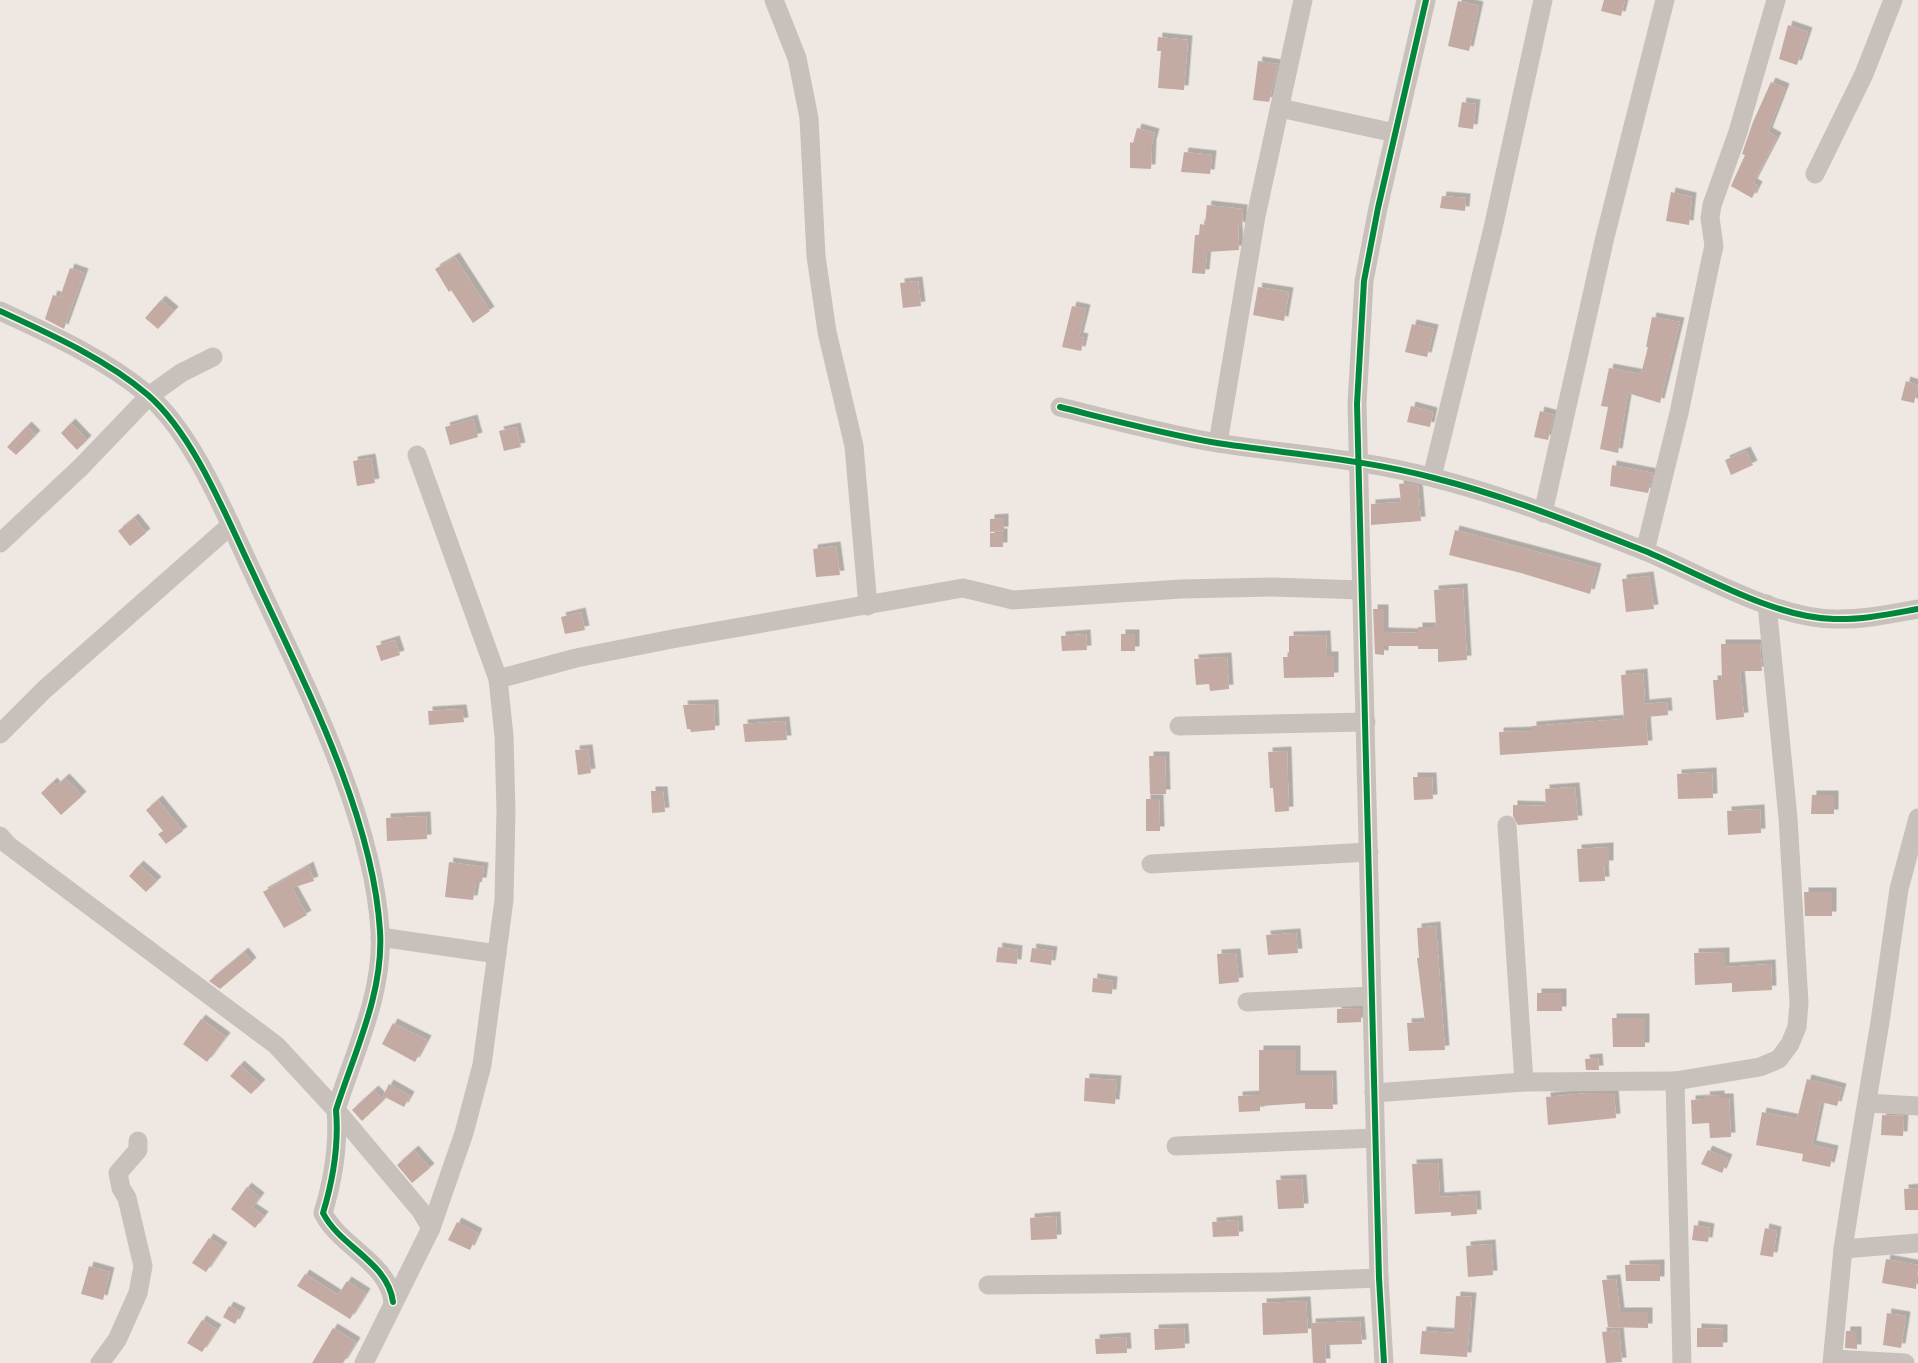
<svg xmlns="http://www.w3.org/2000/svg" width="1918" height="1363" font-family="Manrope,sans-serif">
  <defs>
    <filter id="shadow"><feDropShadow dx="4.5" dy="-4.5" stdDeviation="0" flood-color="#0004"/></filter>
  </defs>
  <rect width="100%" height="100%" fill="#efe8e2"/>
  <g fill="#c3aaa3" filter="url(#shadow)">
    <polygon points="1604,0 1625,0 1621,16 1601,11"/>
    <polygon points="1458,1 1479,6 1469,51 1448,46"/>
    <polygon points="1788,25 1808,32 1797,65 1779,59"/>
    <polygon points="1158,37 1188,40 1184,90 1158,88 1161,51 1157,51"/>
    <polygon points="1258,61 1278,64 1269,102 1253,100"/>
    <polygon points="1771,82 1785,88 1768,132 1777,137 1753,183 1758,186 1752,198 1731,186 1745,155 1742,154 1753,122"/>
    <polygon points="1462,102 1476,104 1473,129 1458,127"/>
    <polygon points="1137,128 1155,133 1152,144 1151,169 1130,168 1130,142 1133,143"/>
    <polygon points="1184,152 1212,155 1210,174 1181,172"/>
    <polygon points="1671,192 1692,197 1689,225 1666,221"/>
    <polygon points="1442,196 1466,198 1465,211 1440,208"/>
    <polygon points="1207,205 1243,209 1242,227 1238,226 1239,250 1207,252 1205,274 1192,273 1195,235 1199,235 1200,224 1205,225"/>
    <polygon points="455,257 490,311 473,323 451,290 449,292 435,269"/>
    <polygon points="70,268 84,273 64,329 45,319 53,295 60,297"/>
    <polygon points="918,281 921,306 903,308 900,283"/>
    <polygon points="1258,287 1289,292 1284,321 1253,315"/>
    <polygon points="161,300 174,311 158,329 145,318"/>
    <polygon points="1072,306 1086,309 1079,337 1084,338 1081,351 1062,347"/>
    <polygon points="1652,317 1680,322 1660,403 1628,393 1618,453 1600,449 1608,407 1601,406 1609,368 1641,374 1648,347 1646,347"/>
    <polygon points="1412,324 1434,329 1427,357 1405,352"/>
    <polygon points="1906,381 1918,385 1914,403 1901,400"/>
    <polygon points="1411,406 1433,412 1430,427 1407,422"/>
    <polygon points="1540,411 1554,415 1548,440 1534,437"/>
    <polygon points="473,419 478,437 450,445 445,427"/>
    <polygon points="71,423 87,440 77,450 61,433"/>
    <polygon points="27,426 36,435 16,455 7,447"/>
    <polygon points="516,427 521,447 504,451 499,431"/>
    <polygon points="1746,451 1753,465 1731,475 1725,460"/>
    <polygon points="371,458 375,483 357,486 353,461"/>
    <polygon points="1612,465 1653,473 1648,493 1610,486"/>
    <polygon points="1407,483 1418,486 1421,521 1371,525 1371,504 1401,502 1399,484"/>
    <polygon points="134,518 146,533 130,546 118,531"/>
    <polygon points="1004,518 1004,531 990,532 990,519"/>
    <polygon points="1455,530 1597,568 1590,594 1521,573 1449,555"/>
    <rect x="990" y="533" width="13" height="14"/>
    <polygon points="836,546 840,575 816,577 813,549"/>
    <polygon points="1649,576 1654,609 1626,612 1622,579"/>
    <polygon points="1463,588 1467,660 1438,662 1438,649 1418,649 1418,646 1384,646 1384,655 1375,654 1373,609 1384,609 1384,632 1418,633 1418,627 1436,627 1434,590"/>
    <polygon points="581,612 585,630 565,634 561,617"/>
    <polygon points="1086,634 1087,650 1062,651 1061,636"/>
    <rect x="1121" y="634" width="14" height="17"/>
    <polygon points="1326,635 1327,656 1334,656 1334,677 1284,678 1283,657 1289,657 1289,636"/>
    <polygon points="395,640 400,655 381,661 376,646"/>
    <polygon points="1721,644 1760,644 1762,671 1740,671 1744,717 1716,720 1713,680 1722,680"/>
    <polygon points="1227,657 1229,689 1210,691 1209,684 1196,685 1194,659"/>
    <polygon points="1643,673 1645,704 1667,702 1668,715 1646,717 1648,745 1500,755 1499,732 1532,731 1532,726 1624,719 1621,675"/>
    <polygon points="714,704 715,730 691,732 690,729 687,729 683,705"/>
    <polygon points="462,709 464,722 429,725 428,711"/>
    <polygon points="785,721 787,740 745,742 743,724"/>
    <polygon points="588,749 591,773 578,775 575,750"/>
    <polygon points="1287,751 1289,811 1275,812 1273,788 1270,788 1268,752"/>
    <polygon points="1149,756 1165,756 1166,794 1150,794"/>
    <polygon points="1712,772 1713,798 1678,799 1677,774"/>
    <polygon points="1413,777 1432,777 1433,799 1414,800"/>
    <polygon points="65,778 82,796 61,815 41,793 53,782 56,786"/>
    <polygon points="1575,787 1578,820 1518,825 1513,816 1513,805 1546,806 1545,789"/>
    <polygon points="651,791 663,791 665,812 652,813"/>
    <polygon points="1812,795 1834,795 1834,814 1811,814"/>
    <polygon points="1146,799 1159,799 1160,831 1146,831"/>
    <polygon points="158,800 183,831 166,844 158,834 163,831 146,810"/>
    <polygon points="1760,809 1761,833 1728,835 1727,811"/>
    <polygon points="426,816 427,839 387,841 386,818"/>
    <polygon points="1609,847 1609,865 1604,865 1605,881 1579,882 1577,849"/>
    <polygon points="449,862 484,867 482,882 476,882 473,900 445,897"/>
    <polygon points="139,865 157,881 146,892 129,876"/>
    <polygon points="309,866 314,881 292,888 307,915 284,928 263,892"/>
    <polygon points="1804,892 1832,892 1832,916 1805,916"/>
    <polygon points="1436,926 1445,1050 1409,1051 1407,1023 1425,1022 1417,958 1419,958 1417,928"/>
    <polygon points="1296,933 1298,953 1268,955 1266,935"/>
    <polygon points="998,947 1018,950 1017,964 996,962"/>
    <polygon points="1032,948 1053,951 1051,965 1030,962"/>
    <polygon points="244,952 252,962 220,989 209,981"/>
    <polygon points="1725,952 1725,967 1771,964 1772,990 1732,992 1732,983 1695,985 1694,953"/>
    <polygon points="1236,953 1239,982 1219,984 1217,954"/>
    <polygon points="1093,978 1113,981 1112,994 1092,992"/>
    <rect x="1537" y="993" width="25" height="18"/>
    <polygon points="1361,1008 1361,1022 1337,1023 1337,1009"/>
    <polygon points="1612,1018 1645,1018 1645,1047 1613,1047"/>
    <polygon points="201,1019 226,1037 207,1062 183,1044"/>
    <polygon points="393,1023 427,1040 415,1062 382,1044"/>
    <polygon points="1259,1050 1296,1050 1296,1075 1332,1075 1333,1109 1305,1109 1305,1103 1260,1106 1260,1111 1239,1112 1238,1096 1259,1095"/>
    <polygon points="1598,1058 1599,1070 1586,1070 1585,1059"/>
    <polygon points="240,1065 261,1084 251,1094 230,1076"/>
    <polygon points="1085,1078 1117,1080 1115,1104 1084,1101"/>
    <polygon points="1807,1079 1842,1088 1837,1106 1821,1102 1812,1145 1834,1150 1830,1167 1802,1161 1803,1154 1756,1145 1762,1112 1797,1119"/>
    <polygon points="389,1084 410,1096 404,1107 383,1096"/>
    <polygon points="374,1090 384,1100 362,1121 352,1110"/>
    <polygon points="1589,1093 1614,1093 1616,1118 1548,1125 1546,1097"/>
    <polygon points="1720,1095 1720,1098 1729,1098 1731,1137 1710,1138 1709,1123 1692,1124 1691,1100 1706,1099 1705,1096"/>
    <polygon points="1882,1115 1904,1116 1903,1136 1881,1135"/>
    <polygon points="414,1150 430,1168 412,1183 397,1165"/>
    <polygon points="1708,1150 1728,1159 1722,1173 1701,1164"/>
    <polygon points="1438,1163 1440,1197 1476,1195 1477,1214 1451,1216 1451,1212 1415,1214 1412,1164"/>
    <polygon points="1302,1179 1304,1208 1278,1209 1276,1180"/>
    <polygon points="247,1187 260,1197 252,1208 264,1216 255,1228 231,1209"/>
    <polygon points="1918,1188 1918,1210 1905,1210 1904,1189"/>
    <polygon points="1056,1216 1057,1239 1031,1240 1030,1218"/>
    <polygon points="1238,1220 1239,1236 1213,1237 1212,1222"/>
    <polygon points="457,1222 478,1233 470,1250 448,1240"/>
    <polygon points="1694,1225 1710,1228 1708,1242 1692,1240"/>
    <polygon points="1765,1228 1777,1231 1773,1257 1760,1255"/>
    <polygon points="209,1238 223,1247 206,1272 192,1263"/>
    <polygon points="1491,1244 1493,1275 1468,1277 1466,1246"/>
    <polygon points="1886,1259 1918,1265 1916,1289 1882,1283"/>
    <polygon points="1660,1264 1660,1281 1626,1281 1625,1265"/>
    <polygon points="89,1266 110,1272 103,1300 81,1294"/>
    <polygon points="305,1274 338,1295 347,1281 366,1293 350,1319 297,1286"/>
    <polygon points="1616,1279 1620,1312 1648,1312 1648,1328 1608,1327 1602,1280"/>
    <polygon points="1456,1296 1472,1297 1467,1357 1420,1354 1422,1331 1454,1333"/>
    <polygon points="1306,1301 1308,1333 1263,1335 1262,1303"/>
    <polygon points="229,1306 241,1312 235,1324 223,1317"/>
    <polygon points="1887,1313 1906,1316 1901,1348 1883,1345"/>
    <polygon points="202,1320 217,1329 202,1352 187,1343"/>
    <polygon points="1360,1321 1362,1344 1325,1345 1326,1363 1313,1363 1311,1323"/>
    <polygon points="333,1328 356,1342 343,1363 312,1363"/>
    <polygon points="1184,1328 1185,1348 1155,1350 1154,1329"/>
    <polygon points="1697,1328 1723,1329 1723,1347 1697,1347"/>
    <polygon points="1619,1330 1622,1362 1606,1363 1602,1332"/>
    <polygon points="1846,1331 1857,1331 1857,1349 1845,1348"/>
    <polygon points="1126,1337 1127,1353 1096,1354 1095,1339"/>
  </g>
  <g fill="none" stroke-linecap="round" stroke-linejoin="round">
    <g stroke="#c7c0bb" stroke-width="19">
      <polyline points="774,0 797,58 809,118 816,256 827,332 854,446 868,606"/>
      <polyline points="1280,108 1395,133"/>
      <polyline points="1815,174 1864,74 1893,0"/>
      <path d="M0,311C50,334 106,359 148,395C195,436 227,519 254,575C303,681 373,814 380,931C384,993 354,1053 336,1110C339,1145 333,1180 323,1213C340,1247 388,1262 393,1302"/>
      <path d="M1060,407C1112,420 1164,434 1217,443C1289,454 1363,459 1434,478C1506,496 1576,524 1645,551C1700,574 1774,618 1834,619C1862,620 1890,614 1918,609"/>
      <polyline points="1218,443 1256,216 1303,0"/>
      <polyline points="1432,477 1493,228 1543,0"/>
      <polyline points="1543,513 1605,237 1665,0"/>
      <polyline points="0,543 81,467 149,396 181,373 213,357"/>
      <polyline points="1645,551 1679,413 1711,259 1714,246 1710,218 1712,205 1738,132 1776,0"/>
      <polyline points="498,679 576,658 672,639 963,588 1013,600 1181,589 1273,587 1361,590"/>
      <polyline points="1179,726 1366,722"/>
      <polyline points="0,734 45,689 231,525"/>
      <polyline points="1507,825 1524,1082"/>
      <polyline points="0,836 8,845 276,1045 336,1110 421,1211 431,1228"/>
      <polyline points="1151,864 1369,852"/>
      <polyline points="380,937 497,954"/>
      <polyline points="1247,1002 1371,996"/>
      <polyline points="1675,1081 1682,1363"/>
      <polyline points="1374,1093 1524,1082 1675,1081 1760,1067 1779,1059 1790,1044 1797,1027 1799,1003 1788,818 1767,604"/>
      <polyline points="1867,1103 1918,1106"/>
      <polyline points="1176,1146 1375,1138"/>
      <polyline points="1843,1249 1918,1243"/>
      <polyline points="988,1285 1276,1282 1379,1278"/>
      <polyline points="1833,1359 1905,1363"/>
      <polyline points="100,1363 117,1340 138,1293 143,1266 127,1198 121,1188 118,1173 138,1150 138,1141"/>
      <polyline points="364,1363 431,1228 464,1133 482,1065 504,900 506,811 504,736 498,679 417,455"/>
      <polyline points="1384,1363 1379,1278 1357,404 1364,281 1378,208 1426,0"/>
      <polyline points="1832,1363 1843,1249 1851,1197 1880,1022 1899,889 1918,818"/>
    </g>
    <g stroke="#fbf2ea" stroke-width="9">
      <g id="cycleway">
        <path d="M0,311C50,334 106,359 148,395C195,436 227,519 254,575C303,681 373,814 380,931C384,993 354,1053 336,1110C339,1145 333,1180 323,1213C340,1247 388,1262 393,1302"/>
        <path d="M1060,407C1112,420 1164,434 1217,443C1289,454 1363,459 1434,478C1506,496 1576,524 1645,551C1700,574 1774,618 1834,619C1862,620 1890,614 1918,609"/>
        <polyline points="1384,1363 1379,1278 1357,404 1364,281 1378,208 1426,0"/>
      </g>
    </g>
    <use href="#cycleway" stroke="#00873e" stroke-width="6"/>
  </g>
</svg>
